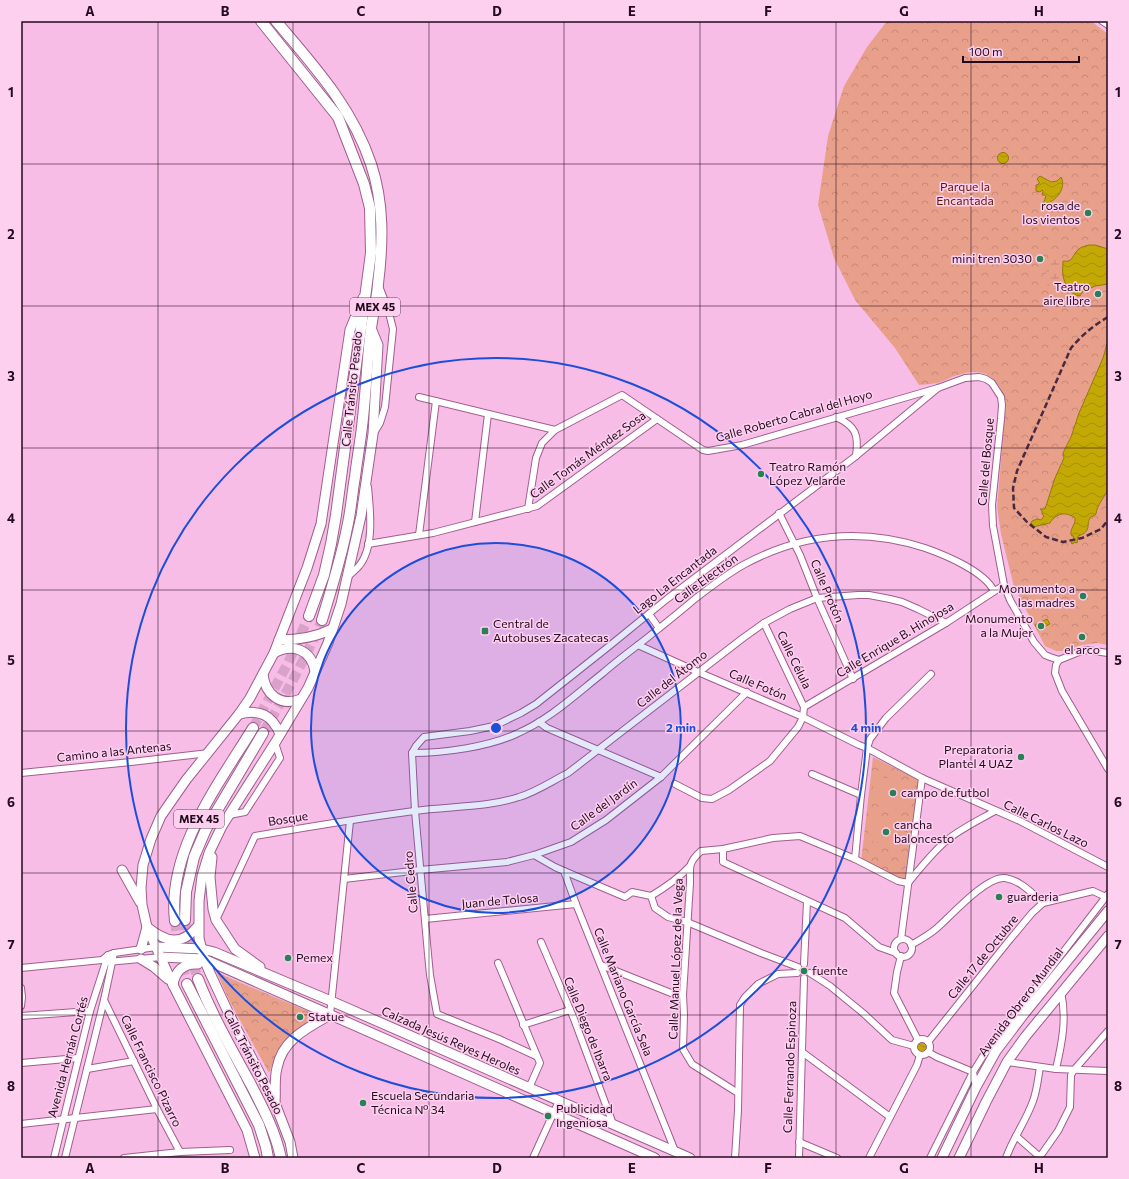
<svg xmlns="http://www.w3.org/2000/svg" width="1129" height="1179" font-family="Commissioner,sans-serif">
  <defs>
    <pattern id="forest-crowns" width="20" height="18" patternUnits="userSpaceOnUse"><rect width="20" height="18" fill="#e8a08b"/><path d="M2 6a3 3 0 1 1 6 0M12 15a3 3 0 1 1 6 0" fill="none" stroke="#c78878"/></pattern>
    <pattern id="wetland-marsh" width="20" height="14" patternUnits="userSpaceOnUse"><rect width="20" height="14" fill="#e8a08b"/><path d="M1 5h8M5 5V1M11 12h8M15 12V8" fill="none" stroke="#c78878"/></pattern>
    <pattern id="water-waves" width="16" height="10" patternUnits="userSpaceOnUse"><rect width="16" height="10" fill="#c4a905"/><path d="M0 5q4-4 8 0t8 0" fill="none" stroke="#a89006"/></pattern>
  </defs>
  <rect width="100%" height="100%" fill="#f8bde7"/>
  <g fill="url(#forest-crowns)">
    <path d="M887,21H1091L1108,34V645L1098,643L1082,645L1063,651H1056L1045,646L1014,587L1001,534L997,507L1006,402C999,379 986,367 962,374C955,375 948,379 941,382C935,384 926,384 919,385L895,348L855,300L834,258L818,205L828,136L844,86L867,47Z"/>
    <polygon points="873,757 919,780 906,883 861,862"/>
    <path d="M217,973H218L312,1013C307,1027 292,1035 283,1045C275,1053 273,1064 269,1073L230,1002Z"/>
  </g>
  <path fill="url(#wetland-marsh)" d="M1056,258L1061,261L1059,263V278L1064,288L1052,289L1048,287C1045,278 1046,269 1049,261Z"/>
  <g fill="#e8a08b">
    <polygon points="875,776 915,783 910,811 870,803"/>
    <polygon points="869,819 905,823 903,845 867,841"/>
  </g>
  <g fill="url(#water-waves)" stroke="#94790c">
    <circle cx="1003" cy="158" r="5.5"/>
    <path d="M1040,176L1051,182L1057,181L1061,177C1067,188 1056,202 1044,204V202L1046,196L1044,195H1042L1043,191L1042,190L1040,192L1036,191V185L1039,184V182L1037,179Z"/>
    <path d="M1089,245H1095L1108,249V284L1095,286L1082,292L1080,296C1071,296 1064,284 1063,275C1062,270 1063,266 1063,261C1074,263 1072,254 1079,249C1081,247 1085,246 1089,245Z"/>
    <path d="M1108,340V490C1103,499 1097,505 1096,514C1095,515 1091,517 1090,518C1086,524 1092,532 1078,536L1077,543L1074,542L1073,544L1071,543L1074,539L1073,536L1071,535C1070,528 1076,524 1075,518C1068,513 1061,512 1054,518C1053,519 1050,522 1050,523C1047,524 1036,526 1034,527L1031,523L1032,521L1037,519L1041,520L1044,516L1042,514V511L1040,509H1045L1055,478L1064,458L1063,453L1071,437L1079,413L1103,358Z"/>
    <polygon points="1047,619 1050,624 1038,630 1035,625"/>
    <circle cx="922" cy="1047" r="5"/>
  </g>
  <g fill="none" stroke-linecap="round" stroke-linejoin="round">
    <g stroke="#d8a2c9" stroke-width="10" stroke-dasharray="10 5" stroke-linecap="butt">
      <polyline points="253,728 288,663 309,616"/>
      <path d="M263,733C285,696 305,659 322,620"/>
      <polyline points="185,920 190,955 198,979"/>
      <polyline points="175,921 179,953 187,984"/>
    </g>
    <g stroke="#a05e8e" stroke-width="8">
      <g id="street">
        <polyline points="1102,21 1108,25"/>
        <polyline points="419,397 555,430 622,395 703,450 708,451 742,445 938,388 965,378 979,377 986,379 992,383 1001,397 1002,405 1001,419 992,505 993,526 1004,585 1010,600 1034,642 1045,655 1050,657 1059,660 1079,652 1087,650 1108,653"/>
        <path d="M836,417C856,426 859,435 856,456"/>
        <polyline points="374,433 380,423 385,407 393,329 388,309 379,286"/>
        <polyline points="528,509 536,458 542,443 555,430"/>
        <polyline points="779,513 800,555 817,598 853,679"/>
        <polyline points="475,522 488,414"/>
        <polyline points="419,535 436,401"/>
        <polyline points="368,544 433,533 537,506 657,419"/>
        <path d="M348,577C351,573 356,570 359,566C375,547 370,509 368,487"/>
        <polyline points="649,614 659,628"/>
        <polyline points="764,623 804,707"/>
        <polyline points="638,645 698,672 803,717 859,745 867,748 922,778 1020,821 1108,867"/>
        <polyline points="1059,660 1056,665 1055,673 1062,691 1108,769"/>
        <polyline points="539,722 547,728 661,777"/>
        <path d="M412,753C444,753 488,747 516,734C549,720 575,695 603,673C619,659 636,647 652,634C667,622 682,610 696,598C712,586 728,573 745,564C803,533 863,528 925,548C945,555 984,571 994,591"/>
        <polyline points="21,773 131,762 209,753"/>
        <polyline points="812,774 861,795"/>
        <polyline points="675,784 702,798 712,799 729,790 770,761 798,727 803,717 804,707 946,623 1004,585"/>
        <polyline points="229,815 245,812 280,758 275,743"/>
        <polyline points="723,849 723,862 845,918 879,947 896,953"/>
        <polyline points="534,855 555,867 564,871 576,904 675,1151"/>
        <polyline points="855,859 861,795 867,748 870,739 886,718 931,674"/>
        <polyline points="564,871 625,897 632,892 651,896 655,908 668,917 687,922 761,953 798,967"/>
        <polyline points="344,879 420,870 507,862 534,855 571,842 606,820 661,777 747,692"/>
        <path d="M651,896C666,887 679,878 690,866"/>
        <polyline points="425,919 576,904"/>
        <path d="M216,920L255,836C308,827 361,818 414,811C449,806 486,808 519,797C536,792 552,781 568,773L743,638L764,623L790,609L817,598L858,595H869L890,599L902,602L918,609L946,623"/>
        <polyline points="901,939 922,778"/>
        <circle cx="903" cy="948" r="9"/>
        <polyline points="541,942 574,1019 613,1124"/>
        <path d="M911,945C920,940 929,935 937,928C951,916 986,876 1005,878C1020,880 1032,893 1043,903"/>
        <polyline points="901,956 897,972 894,993 918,1040"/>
        <polyline points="108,962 161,957"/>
        <polyline points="498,963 540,1063 529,1088"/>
        <polyline points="804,964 807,902"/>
        <polyline points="601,965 671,993 683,995"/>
        <polyline points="21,968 102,960 108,955 114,953 156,947"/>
        <polyline points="810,973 830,986 863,1013 892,1040 914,1046"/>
        <polyline points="21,988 22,997 21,1006"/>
        <polyline points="104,1000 157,1109 180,1152"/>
        <polyline points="330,1015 350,821"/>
        <polyline points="21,1016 90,1011"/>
        <polyline points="523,1025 570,1010"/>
        <circle cx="922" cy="1047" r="8"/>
        <polyline points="928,1042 1007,943 1032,913 1043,903 1093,891 1108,898"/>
        <polyline points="802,1052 890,1117"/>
        <polyline points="928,1052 937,1057 973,1072 976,1087"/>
        <polyline points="536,1056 499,1039 437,1014 430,975 428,954 415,811 412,753 416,746 424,737 470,731 494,726 521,713 536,704 608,647 667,599 856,456 938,388"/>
        <polyline points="1007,1062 1056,1069 1108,1071"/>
        <polyline points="21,1063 78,1058"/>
        <polyline points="87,1069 134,1061"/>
        <path d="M1056,1069C1062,1043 1067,1018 1061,992"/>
        <path d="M738,1093L692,1064L683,1049L684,1015L683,995L690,883C690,866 688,863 701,851L723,849L773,838L800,836L855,859L898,881L908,883C920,868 932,853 947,840C962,828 979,820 995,811"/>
        <polyline points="21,1124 157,1109"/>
        <polyline points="1016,1136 1040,1157"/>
        <polyline points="799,1142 837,1158"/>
        <polyline points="54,1158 90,1011 108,955"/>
        <polyline points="65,1158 104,1000 114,953"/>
        <polyline points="124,1158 180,1152 230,1150"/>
        <polyline points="533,1158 559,1101"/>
        <polyline points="735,1158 738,1110 740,1005 745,997 758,984 778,974 797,973"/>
        <polyline points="799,1158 804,978"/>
        <polyline points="869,1158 917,1065 920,1055"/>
        <polyline points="930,1158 973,1072 983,1056 1108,894"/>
        <path d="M1006,1158C1013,1138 1026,1121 1033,1101C1037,1091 1038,1078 1040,1067"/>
        <polyline points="1039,1158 1058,1131 1070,1107 1071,1075 1074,1070 1108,1031"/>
      </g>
    </g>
    <g stroke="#a05e8e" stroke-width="11">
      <g id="secondary">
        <path d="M279,640C297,640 316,637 332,629"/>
        <path d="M274,653C292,643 311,649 315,671"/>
        <path d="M263,674C265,695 281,707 301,699"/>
        <path d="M239,714C260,709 272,715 280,734"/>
        <polyline points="212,857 210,877 213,909 216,920 235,949 260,967"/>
        <polyline points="122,870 140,902"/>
        <polyline points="156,947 202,949 214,952 331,1001 690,1158"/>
        <path d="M141,949L147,927C166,942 181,947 198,926"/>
        <polyline points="161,957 204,959 655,1158"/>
        <polyline points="141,959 154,967 168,979"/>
        <path d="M173,985C175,971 183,963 198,964"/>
        <path d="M275,1102C276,1091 274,1079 277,1068C282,1040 307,1028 330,1015"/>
        <polyline points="255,1158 247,1130 173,985 147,927 142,905 141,888 143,865 151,839 161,816 186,780 239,714 250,698 274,653 279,640 307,568 321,524 350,330 363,298"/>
        <polyline points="293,1158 290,1142 275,1103 229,1014 209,971 204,959 199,938 199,901 202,876 209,853 222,826 275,743 308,688 328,643 341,604 361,516 373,434 378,345 371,328"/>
        <polyline points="942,1158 976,1087 996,1051 1024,1014 1108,911"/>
        <polyline points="959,1158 986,1102 1007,1062 1025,1037 1108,936"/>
      </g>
    </g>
    <g stroke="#a05e8e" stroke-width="12">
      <g id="primary">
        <polyline points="261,21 338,117 364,184 370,208 371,253 336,515 331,544 324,575 309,616"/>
        <path d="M276,21C314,66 352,107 371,164C384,203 383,243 378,284C377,299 373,313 371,328C367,361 366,394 362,427C360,444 357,460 355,477C352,494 351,511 347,528C341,559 331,590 322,620"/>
        <polyline points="185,920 186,892 194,857 206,829 263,733"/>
        <path d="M175,921C167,851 218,785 253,728"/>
        <path d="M198,979C212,1015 231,1048 249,1081C262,1106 275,1130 281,1158"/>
        <polyline points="187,984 259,1125 266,1147 268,1158"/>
      </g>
    </g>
    <use href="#street" stroke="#fff" stroke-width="6"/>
    <use href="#secondary" stroke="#fff" stroke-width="9"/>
    <use href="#primary" stroke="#fff" stroke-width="10"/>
    <path stroke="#492941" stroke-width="2.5" stroke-dasharray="6 3" stroke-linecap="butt" d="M1108,317C1094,325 1082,335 1071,348L1017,471L1013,488L1014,508L1027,522L1046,537L1063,542L1082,538L1101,529L1108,520"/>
  </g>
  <path fill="none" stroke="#240a1e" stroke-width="1" stroke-opacity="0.55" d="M158,21V1158M293,21V1158M429,21V1158M564,21V1158M700,21V1158M836,21V1158M971,21V1158M21,164H1108M21,306H1108M21,448H1108M21,590H1108M21,731H1108M21,873H1108M21,1015H1108"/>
  <circle cx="496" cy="728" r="185" fill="#1d4ed8" fill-opacity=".12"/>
  <g fill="none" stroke="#1d4ed8" stroke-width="2">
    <circle cx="496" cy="728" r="185"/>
    <circle cx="496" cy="728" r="370"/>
  </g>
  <g fill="#288054" stroke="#fdd0ef" stroke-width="1.5">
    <circle cx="1088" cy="213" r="4"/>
    <circle cx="1040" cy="259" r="4"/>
    <circle cx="1098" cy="294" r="4"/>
    <circle cx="761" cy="474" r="4"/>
    <circle cx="1083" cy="596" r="4"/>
    <circle cx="1041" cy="626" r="4"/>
    <rect x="481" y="627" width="8" height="8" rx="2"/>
    <circle cx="1082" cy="637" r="4"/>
    <circle cx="1021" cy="757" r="4"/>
    <circle cx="893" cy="793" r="4"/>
    <circle cx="886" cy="832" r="4"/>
    <circle cx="999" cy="897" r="4"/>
    <circle cx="288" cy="958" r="4"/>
    <circle cx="804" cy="971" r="4"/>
    <circle cx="300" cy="1017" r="4"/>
    <circle cx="363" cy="1103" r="4"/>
    <circle cx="548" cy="1116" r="4"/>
  </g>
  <g text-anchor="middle" stroke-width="3" stroke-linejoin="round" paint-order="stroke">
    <g fill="#fdd0ef" stroke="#65455d" stroke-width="1">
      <rect x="350" y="298" width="50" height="18" rx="3"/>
      <rect x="174" y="810" width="50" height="18" rx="3"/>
    </g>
    <g font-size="11" font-weight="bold" fill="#240a1e">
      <text x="375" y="311">MEX 45</text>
      <text x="199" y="823">MEX 45</text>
    </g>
    <g font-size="12" fill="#5f1700" stroke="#fdd0ef">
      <text x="965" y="191">Parque la<tspan x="965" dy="14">Encantada</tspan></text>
    </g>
    <g font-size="12" fill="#240a1e" stroke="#fdd0ef" text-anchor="start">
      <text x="1080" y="210" text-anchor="end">rosa de<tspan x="1080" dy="14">los vientos</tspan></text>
      <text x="1032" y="263" text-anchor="end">mini tren 3030</text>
      <text x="1090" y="291" text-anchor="end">Teatro<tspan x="1090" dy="14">aire libre</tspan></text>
      <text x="769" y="471">Teatro Ramón<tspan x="769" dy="14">López Velarde</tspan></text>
      <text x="1075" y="593" text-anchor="end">Monumento a<tspan x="1075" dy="14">las madres</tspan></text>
      <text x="1033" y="623" text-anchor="end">Monumento<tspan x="1033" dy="14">a la Mujer</tspan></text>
      <text x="493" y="628">Central de<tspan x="493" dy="14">Autobuses Zacatecas</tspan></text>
      <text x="1082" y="654" text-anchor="middle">el arco</text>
      <text x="1013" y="754" text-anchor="end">Preparatoria<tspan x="1013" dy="14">Plantel 4 UAZ</tspan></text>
      <text x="901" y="797">campo de futbol</text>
      <text x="894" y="829">cancha<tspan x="894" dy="14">baloncesto</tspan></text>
      <text x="1007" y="901">guarderia</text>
      <text x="296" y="962">Pemex</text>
      <text x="812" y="975">fuente</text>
      <text x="308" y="1021">Statue</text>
      <text x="371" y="1100">Escuela Secundaria<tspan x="371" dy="14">Técnica Nº 34</tspan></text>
      <text x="556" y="1113">Publicidad<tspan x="556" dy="14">Ingeniosa</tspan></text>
    </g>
    <g font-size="12" fill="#240a1e" stroke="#fdd0ef">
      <text transform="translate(352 389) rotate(-84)" y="4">Calle Tránsito Pesado</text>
      <text transform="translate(794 416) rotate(-16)" y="4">Calle Roberto Cabral del Hoyo</text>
      <text transform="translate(588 455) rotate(-36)" y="4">Calle Tomás Méndez Sosa</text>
      <text transform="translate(986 462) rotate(-85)" y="4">Calle del Bosque</text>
      <text transform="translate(706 579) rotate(-36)" y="4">Calle Electrón</text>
      <text transform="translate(675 580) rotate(-38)" y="4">Lago La Encantada</text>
      <text transform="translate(827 591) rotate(67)" y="4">Calle Protón</text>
      <text transform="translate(895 640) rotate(-31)" y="4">Calle Enrique B. Hinojosa</text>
      <text transform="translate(794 660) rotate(64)" y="4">Calle Célula</text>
      <text transform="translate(672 679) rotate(-38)" y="4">Calle del Átomo</text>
      <text transform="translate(758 685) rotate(23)" y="4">Calle Fotón</text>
      <text transform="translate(114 752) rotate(-6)" y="4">Camino a las Antenas</text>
      <text transform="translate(604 805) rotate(-36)" y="4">Calle del Jardín</text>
      <text transform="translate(288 819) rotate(-9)" y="4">Bosque</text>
      <text transform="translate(1046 824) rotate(26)" y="4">Calle Carlos Lazo</text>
      <text transform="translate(411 882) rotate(-95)" y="4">Calle Cedro</text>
      <text transform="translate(500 901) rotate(-5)" y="4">Juan de Tolosa</text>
      <text transform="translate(983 957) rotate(-51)" y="4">Calle 17 de Octubre</text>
      <text transform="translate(676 959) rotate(-88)" y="4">Calle Manuel López de la Vega</text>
      <text transform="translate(623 992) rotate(68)" y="4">Calle Mariano García Sela</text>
      <text transform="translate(1021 1002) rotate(-53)" y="4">Avenida Obrero Mundial</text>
      <text transform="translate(588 1029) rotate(68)" y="4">Calle Diego de Ibarra</text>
      <text transform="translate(451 1041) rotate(24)" y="4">Calzada Jesús Reyes Heroles</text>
      <text transform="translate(68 1057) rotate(-75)" y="4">Avenida Hernán Cortés</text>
      <text transform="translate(253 1062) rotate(63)" y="4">Calle Tránsito Pesado</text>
      <text transform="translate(790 1067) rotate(-88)" y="4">Calle Fernando Espinoza</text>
      <text transform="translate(151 1071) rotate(64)" y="4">Calle Francisco Pizarro</text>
    </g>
  </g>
  <circle cx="496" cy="728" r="6" fill="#1d4ed8" stroke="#fdd0ef" stroke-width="2"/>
  <g font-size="12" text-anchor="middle" font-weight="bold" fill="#1d4ed8" stroke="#fdd0ef" stroke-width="3" stroke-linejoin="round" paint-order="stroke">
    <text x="681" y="732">2 min</text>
    <text x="866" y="732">4 min</text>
  </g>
  <rect width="1129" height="1179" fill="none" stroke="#fdd0ef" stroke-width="44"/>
  <path d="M963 56v6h116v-6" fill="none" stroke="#240a1e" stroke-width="2"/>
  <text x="969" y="56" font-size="12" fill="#240a1e" stroke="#fdd0ef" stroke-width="3" paint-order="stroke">100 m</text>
  <rect x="22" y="22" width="1085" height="1135" fill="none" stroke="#240a1e" stroke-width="1.5"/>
  <g font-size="13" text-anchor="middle" font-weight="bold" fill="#240a1e">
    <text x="90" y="16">A</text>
    <text x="225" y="16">B</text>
    <text x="361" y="16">C</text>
    <text x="497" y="16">D</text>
    <text x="632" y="16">E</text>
    <text x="768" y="16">F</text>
    <text x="904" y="16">G</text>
    <text x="1039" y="16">H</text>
    <text x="11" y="97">1</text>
    <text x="1118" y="97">1</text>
    <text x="11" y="239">2</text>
    <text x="1118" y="239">2</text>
    <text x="11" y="381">3</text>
    <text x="1118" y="381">3</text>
    <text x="11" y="523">4</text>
    <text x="1118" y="523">4</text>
    <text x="11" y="665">5</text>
    <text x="1118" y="665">5</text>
    <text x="11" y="807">6</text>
    <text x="1118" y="807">6</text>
    <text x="11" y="949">7</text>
    <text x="1118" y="949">7</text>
    <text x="11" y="1091">8</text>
    <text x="1118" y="1091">8</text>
    <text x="90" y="1173">A</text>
    <text x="225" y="1173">B</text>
    <text x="361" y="1173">C</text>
    <text x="497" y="1173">D</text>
    <text x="632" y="1173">E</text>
    <text x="768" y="1173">F</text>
    <text x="904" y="1173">G</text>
    <text x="1039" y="1173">H</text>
  </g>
</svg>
